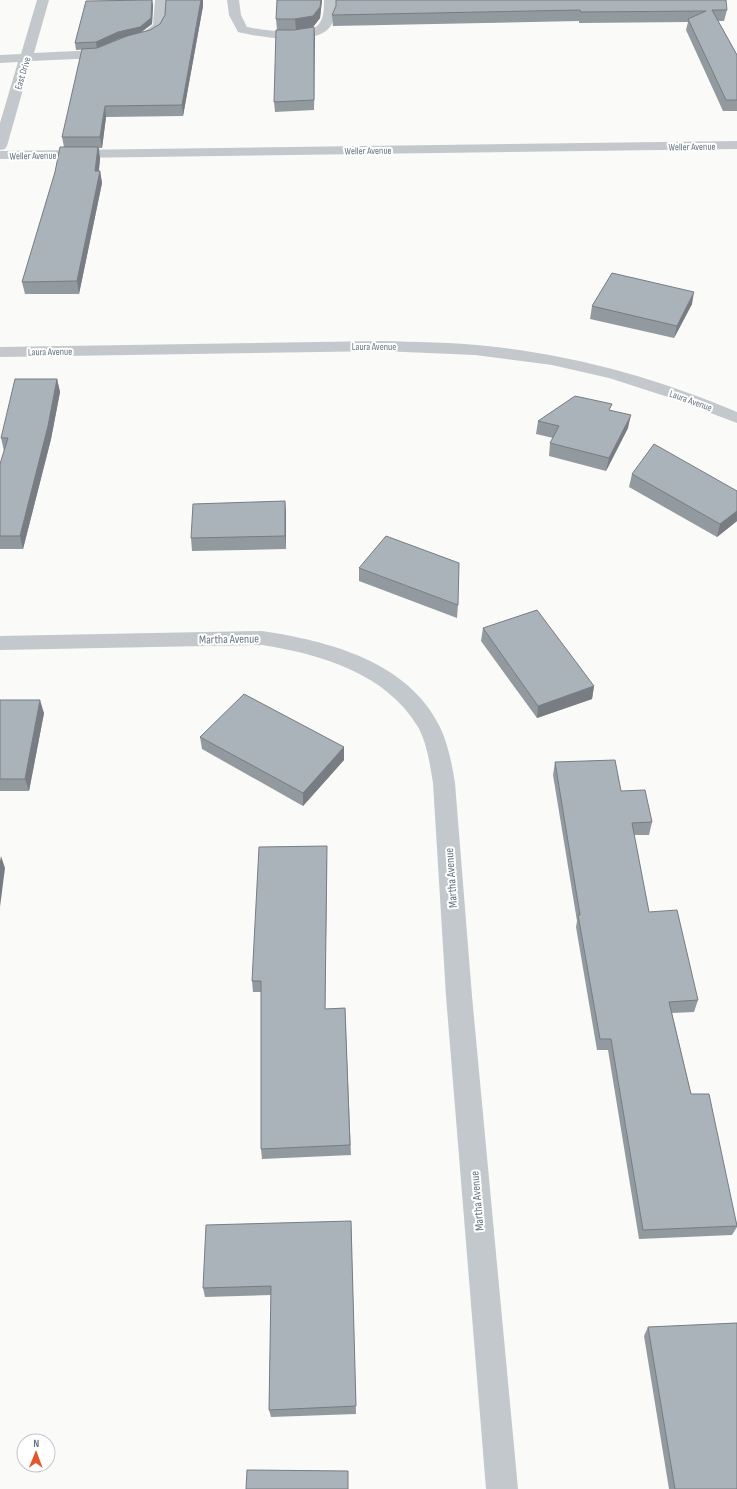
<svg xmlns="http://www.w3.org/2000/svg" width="737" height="1489" font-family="'Sofia Sans Condensed',sans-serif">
  <rect width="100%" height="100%" fill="#fafaf8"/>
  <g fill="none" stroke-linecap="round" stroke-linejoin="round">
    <g fill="#c3c8cc" fill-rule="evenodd">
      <polygon points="37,0 49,0 34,53 97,50 119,40 141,34 153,25 155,0 167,0 165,25 160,33 150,40 128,45 98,58 31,61 7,146 5,149 0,150 0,123 18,62 0,63 0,55 21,54"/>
      <path d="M227,0H239L241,15L247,27C261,30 310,37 319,24C324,18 324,8 324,0H336C336,10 335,25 326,31C306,45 259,37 238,32L229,15Z"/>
      <polygon points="737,141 737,149 0,159 0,151"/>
      <path d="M381,341C417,342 452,342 487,346C574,355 657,378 737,412V423L671,398L609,378L552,365L475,355L381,351L0,357V347Z"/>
      <path d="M262,631C328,641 408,661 440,727C448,744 452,764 455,783L472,996L518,1489H486L446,996L433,783C430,765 427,743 418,727C386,673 320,654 262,645L0,650V636Z"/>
    </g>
  </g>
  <g fill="#929a9f" fill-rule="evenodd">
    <path d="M152,0L153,6L152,24L140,33L150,30L160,24L165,15L166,0H203V6L183,116L106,117L102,148H99L100,159L99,171H100L102,183L79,294H25L22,282L64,147L62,137L96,49L76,50L75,43ZM123,37L97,49L118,39Z"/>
    <polygon points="322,0 320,18 313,27 296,30 277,30 276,19"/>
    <polygon points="336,6 727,10 724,21 718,21 737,55 737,111 723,111 686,30 688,22 579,23 579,21 333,26 332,15"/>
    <polygon points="314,27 314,110 275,112 274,102 294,30"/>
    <polygon points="692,304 674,338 590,319 592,306"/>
    <polygon points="57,379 60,392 51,439 23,549 0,549 0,464 4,451 1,438"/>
    <polygon points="611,411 628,428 606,471 549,456 550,443 553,438 536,434 538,421"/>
    <polygon points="632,474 737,491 737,521 717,537 629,487"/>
    <polygon points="285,501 286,514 286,549 192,551 191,538"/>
    <polygon points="359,568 458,605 457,618 359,581"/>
    <polygon points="483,628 594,686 592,699 537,718 481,641"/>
    <polygon points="0,700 44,713 29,791 0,791"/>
    <polygon points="200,737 344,747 344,760 303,806 202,749"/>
    <polygon points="555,762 621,791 652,822 649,835 634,835 649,912 698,1000 694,1012 672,1013 691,1094 737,1224 737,1227 732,1235 639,1239 608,1050 597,1050 576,927 577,921 553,775"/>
    <polygon points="327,859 325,1009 345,1008 351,1155 262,1159 261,1149 261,992 253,992 252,981"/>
    <polygon points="351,1221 356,1414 271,1417 269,1410 271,1295 205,1297 203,1288"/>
    <polygon points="648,1327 737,1489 669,1489 644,1336"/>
  </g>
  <g fill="#777d82">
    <polygon points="152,0 153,6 152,24 140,33 118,39 97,49 96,42 118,32"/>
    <polygon points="201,0 203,0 203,6 183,116 182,105"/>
    <polygon points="321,0 322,0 320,18 313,27 296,30 295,19"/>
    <polygon points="314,27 315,37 314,110"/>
    <polygon points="105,106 106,117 102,148 100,137"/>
    <polygon points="98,147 100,159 97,183 95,171"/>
    <polygon points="100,171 102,183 79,294 77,281"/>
    <polygon points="694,292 692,304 674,338 677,326"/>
    <polygon points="57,379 60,392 51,439 23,549 20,536"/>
    <polygon points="631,415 628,428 606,471 609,458"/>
    <polygon points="285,501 286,514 286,549 285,536"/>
    <polygon points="737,511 737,521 717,537 720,524"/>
    <polygon points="594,686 592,699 537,718 538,706"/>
    <polygon points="40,700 44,713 29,791 25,779"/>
    <polygon points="344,747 344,760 303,806 303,793"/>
    <polygon points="327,846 327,859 325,1020 325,1009"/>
    <polygon points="1,856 5,868 0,907 0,861"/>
  </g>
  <g fill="#aab3b9" stroke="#777d82">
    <polygon points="152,0 151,18 140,27 118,32 96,42 75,43 86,1"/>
    <polygon points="166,0 201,0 182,105 105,106 100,137 62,137 82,49 97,48 127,36 150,30 160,24 165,15"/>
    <polygon points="277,0 321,0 320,7 313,16 295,19 276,19"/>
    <polygon points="336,0 726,0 727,10 712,10 737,55 737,100 726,100 688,19 706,11 581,12 580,10 332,15 336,6"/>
    <polygon points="314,27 314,100 274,102 276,30 294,30"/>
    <polygon points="60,147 98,147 95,171 100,171 77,281 22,282 55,172"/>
    <polygon points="612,273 694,292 677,326 592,306"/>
    <polygon points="15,379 57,379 48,426 20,536 0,536 0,464 8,438 1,438"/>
    <polygon points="575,396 612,404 609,410 631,415 609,458 550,443 559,426 538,421"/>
    <polygon points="654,444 737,491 737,511 720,524 632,474"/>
    <polygon points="285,501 285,536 191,538 193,504"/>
    <polygon points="386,536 459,563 458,605 359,568"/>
    <polygon points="537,610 594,686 538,706 483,628"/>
    <polygon points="244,694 344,747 303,793 200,737"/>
    <polygon points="0,700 40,700 25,779 0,779"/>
    <polygon points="615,760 621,791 645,790 652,822 632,823 649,912 677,910 698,1000 669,1002 691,1094 709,1094 737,1226 643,1230 611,1039 600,1039 578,915 580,915 555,762"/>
    <polygon points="327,846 325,1009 345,1008 350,1145 261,1149 261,981 252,981 259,847"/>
    <polygon points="351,1221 356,1406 269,1410 271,1286 203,1288 206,1225"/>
    <polygon points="737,1323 737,1489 675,1489 648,1327"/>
    <polygon points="247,1470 348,1471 348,1489 246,1489"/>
  </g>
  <g text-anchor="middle" stroke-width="4" stroke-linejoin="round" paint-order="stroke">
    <g font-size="10" fill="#657683" stroke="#fff">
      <text transform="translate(22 73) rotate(-73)" y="4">East Drive</text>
      <text transform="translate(692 146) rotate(-1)" y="4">Weller Avenue</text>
      <text transform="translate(368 150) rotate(-1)" y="4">Weller Avenue</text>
      <text transform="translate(33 155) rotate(-1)" y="4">Weller Avenue</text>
      <text x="374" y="350">Laura Avenue</text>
      <text transform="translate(50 351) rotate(-1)" y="4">Laura Avenue</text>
      <text transform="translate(691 400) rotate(20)" y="4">Laura Avenue</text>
    </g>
    <g font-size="12" fill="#657683" stroke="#fff">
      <text transform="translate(229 639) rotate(-1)" y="4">Martha Avenue</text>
      <text transform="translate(451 878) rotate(-94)" y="4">Martha Avenue</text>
      <text transform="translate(477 1201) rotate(-95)" y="4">Martha Avenue</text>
    </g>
  </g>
  <g transform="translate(36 1453) rotate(1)"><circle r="19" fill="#ffffff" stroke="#c1c8cd"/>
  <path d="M0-3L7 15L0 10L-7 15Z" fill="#e4572e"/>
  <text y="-6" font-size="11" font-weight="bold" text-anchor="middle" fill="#657683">N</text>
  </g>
</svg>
